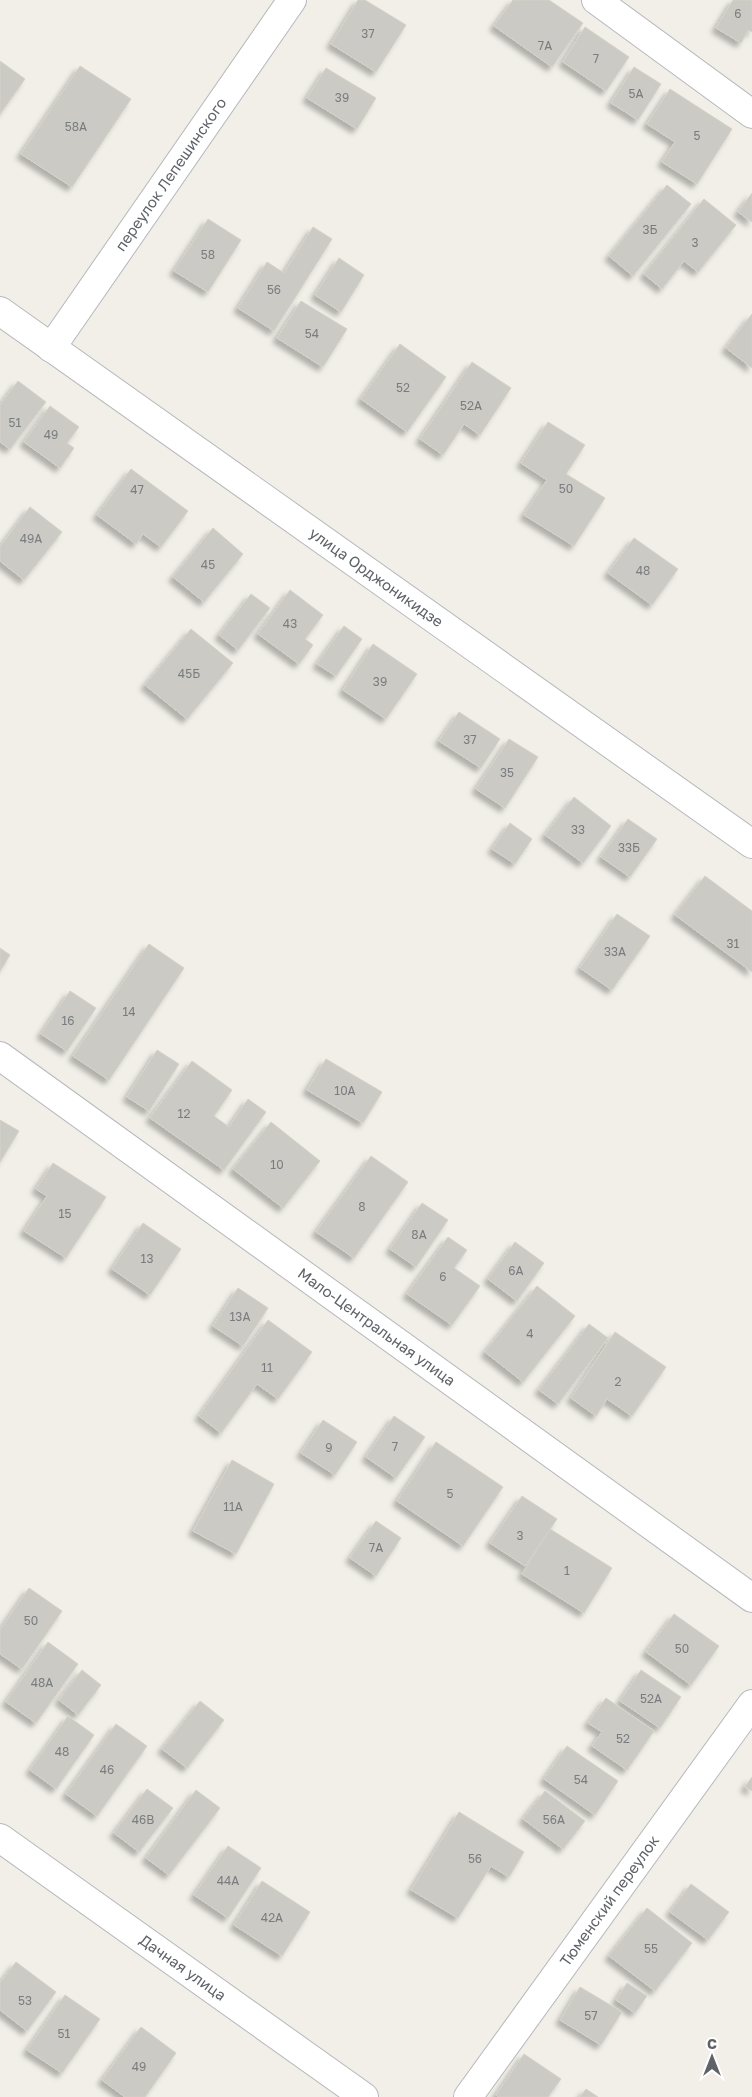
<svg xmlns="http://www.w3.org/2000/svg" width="752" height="2097" font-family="'Golos Text',sans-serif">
  <defs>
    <filter id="shadow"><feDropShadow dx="-4.5" dy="4.5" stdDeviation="2.5" flood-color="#0004"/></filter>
  </defs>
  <rect width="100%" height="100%" fill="#f1efe8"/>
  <g fill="#cccac5" stroke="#d6d1c6" filter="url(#shadow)">
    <polygon points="358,0 365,0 406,25 376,72 331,44"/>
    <polygon points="513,0 549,0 583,23 552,67 494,26"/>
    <polygon points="733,0 752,0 752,32 748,30 741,43 716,28"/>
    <polygon points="585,27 629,57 606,91 563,62"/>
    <polygon points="0,61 25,79 0,114"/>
    <polygon points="80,66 131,99 72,187 21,154"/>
    <polygon points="634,67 661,84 638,120 611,103"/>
    <polygon points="326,68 376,98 357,129 307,98"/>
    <polygon points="670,89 732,129 697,184 662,162 675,142 647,124"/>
    <polygon points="667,185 691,204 633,276 609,256"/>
    <polygon points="752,193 752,222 738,212"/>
    <polygon points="704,199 736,225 698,272 684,261 662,289 644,274"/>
    <polygon points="208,219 241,240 208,292 174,271"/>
    <polygon points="313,227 332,239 274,331 238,308 267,262 284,273"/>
    <polygon points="339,258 364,275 341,312 315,295"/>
    <polygon points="301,301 347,329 323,367 277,338"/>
    <polygon points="752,314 752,368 726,348"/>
    <polygon points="400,344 446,377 407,432 361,399"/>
    <polygon points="472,362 511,388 480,435 464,424 443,455 420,439"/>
    <polygon points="18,381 46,402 10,449 0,442 0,405"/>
    <polygon points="50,406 79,427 67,443 74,448 60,468 24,442"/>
    <polygon points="548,422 585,445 566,474 605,498 574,546 524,515 547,480 521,463"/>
    <polygon points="131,469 188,511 161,547 143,534 136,544 97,515"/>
    <polygon points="30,507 62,532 24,580 0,561 0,547"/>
    <polygon points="213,528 243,554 204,602 173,577"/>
    <polygon points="634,538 678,569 652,605 608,573"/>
    <polygon points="290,590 323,615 305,639 313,645 299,664 258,634"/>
    <polygon points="251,594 270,608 238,650 219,635"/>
    <polygon points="344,626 362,639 336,676 317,664"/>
    <polygon points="191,629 233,663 187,719 145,685"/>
    <polygon points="373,644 417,674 386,719 343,690"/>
    <polygon points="459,712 500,739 481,768 439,741"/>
    <polygon points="509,739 538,757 505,808 476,789"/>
    <polygon points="574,797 611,826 583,863 545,835"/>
    <polygon points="628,819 657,839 630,877 601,857"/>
    <polygon points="510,823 532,839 515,864 492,849"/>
    <polygon points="705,876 752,911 752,972 675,915"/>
    <polygon points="617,914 650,936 612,990 580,968"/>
    <polygon points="149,944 184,968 109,1080 73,1056"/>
    <polygon points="0,948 10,955 0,971"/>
    <polygon points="70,991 96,1008 67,1051 41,1034"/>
    <polygon points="157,1050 179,1064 149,1111 127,1097"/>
    <polygon points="326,1059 382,1092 363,1123 307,1090"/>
    <polygon points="192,1061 232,1090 214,1116 229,1127 248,1099 266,1112 224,1170 150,1118"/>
    <polygon points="0,1120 19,1131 0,1162"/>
    <polygon points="271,1122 320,1161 283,1208 233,1169"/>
    <polygon points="371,1156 408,1182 354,1258 316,1232"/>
    <polygon points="53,1163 106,1197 66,1258 24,1231 47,1196 36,1189"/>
    <polygon points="422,1203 448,1220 416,1267 390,1249"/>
    <polygon points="143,1223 181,1249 150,1295 112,1269"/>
    <polygon points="448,1237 467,1250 454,1268 480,1286 452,1325 407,1294"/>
    <polygon points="515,1242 544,1263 517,1301 488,1279"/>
    <polygon points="537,1286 575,1316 523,1382 485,1352"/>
    <polygon points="238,1288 268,1308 243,1346 213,1326"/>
    <polygon points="268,1320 312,1352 278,1399 257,1384 221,1433 199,1416"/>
    <polygon points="589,1324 608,1338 558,1404 539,1390"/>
    <polygon points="615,1332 666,1367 632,1416 607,1399 596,1416 571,1398"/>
    <polygon points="394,1416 425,1437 396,1478 366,1457"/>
    <polygon points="323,1420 357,1442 335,1475 301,1453"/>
    <polygon points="436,1442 503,1487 463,1546 397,1501"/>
    <polygon points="232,1460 274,1484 236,1554 193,1531"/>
    <polygon points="522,1496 557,1519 525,1566 490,1543"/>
    <polygon points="376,1521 401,1538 376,1576 350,1558"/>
    <polygon points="550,1529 612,1568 584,1613 522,1574"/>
    <polygon points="29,1588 62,1611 22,1669 0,1654 0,1630"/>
    <polygon points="674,1614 719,1646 691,1685 646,1652"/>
    <polygon points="48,1642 78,1664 36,1723 6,1702"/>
    <polygon points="82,1670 101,1685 78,1715 59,1700"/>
    <polygon points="641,1670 681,1697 660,1728 620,1701"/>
    <polygon points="606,1698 654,1731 627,1770 592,1746 602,1732 588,1723"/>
    <polygon points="200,1701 224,1720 187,1768 162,1749"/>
    <polygon points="68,1716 94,1735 56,1789 30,1770"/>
    <polygon points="116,1724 147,1746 97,1816 66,1794"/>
    <polygon points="567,1746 618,1781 595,1815 544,1779"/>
    <polygon points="752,1777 752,1791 745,1787"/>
    <polygon points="147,1789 173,1808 139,1852 114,1833"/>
    <polygon points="196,1790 220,1808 169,1875 146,1858"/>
    <polygon points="545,1791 585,1821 563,1849 523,1819"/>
    <polygon points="459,1812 524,1852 509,1877 491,1866 458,1918 411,1890"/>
    <polygon points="228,1846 261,1868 228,1918 194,1895"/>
    <polygon points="262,1881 310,1912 282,1956 234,1925"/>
    <polygon points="691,1884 729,1912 708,1940 670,1912"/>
    <polygon points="647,1908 692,1943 655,1991 609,1956"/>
    <polygon points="16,1962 56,1992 27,2031 0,2010 0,1983"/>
    <polygon points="627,1983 647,1996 635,2013 616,2000"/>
    <polygon points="580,1987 622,2012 601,2045 560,2020"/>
    <polygon points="65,1995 100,2019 62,2073 27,2050"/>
    <polygon points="141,2027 176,2053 145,2097 125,2097 102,2080"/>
    <polygon points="524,2054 561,2079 548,2097 498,2097 496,2095"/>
    <polygon points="586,2089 598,2097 580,2097"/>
  </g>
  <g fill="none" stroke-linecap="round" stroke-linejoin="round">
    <g stroke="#b5b8bc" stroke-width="30">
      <g id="minor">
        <polyline points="596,0 752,114"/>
        <path id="s1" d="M0,311L752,844"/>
        <path id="s2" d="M51,348L292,0"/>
        <path id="s3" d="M0,1056L752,1598"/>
      </g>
    </g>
    <g stroke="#b5b8bc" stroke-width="30">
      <g id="tertiary">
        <path id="s4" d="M0,1838L364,2097"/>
        <path id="s5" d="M468,2097L752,1704"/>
      </g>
    </g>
    <use href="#minor" stroke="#fff" stroke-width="28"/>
    <use href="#tertiary" stroke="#fff" stroke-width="28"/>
  </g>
  <g text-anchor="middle" stroke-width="4" stroke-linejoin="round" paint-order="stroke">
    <g font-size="12" fill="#7a7d7f">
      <text x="738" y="18">6</text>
      <text x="368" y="38">37</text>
      <text x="545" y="50">7А</text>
      <text x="596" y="63">7</text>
      <text x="636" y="98">5А</text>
      <text x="342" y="102">39</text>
      <text x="76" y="131">58А</text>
      <text x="697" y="140">5</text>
      <text x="650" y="234">3Б</text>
      <text x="695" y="247">3</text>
      <text x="208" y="259">58</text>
      <text x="274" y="294">56</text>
      <text x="312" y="338">54</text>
      <text x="403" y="392">52</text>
      <text x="471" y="410">52А</text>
      <text x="15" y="427">51</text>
      <text x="51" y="439">49</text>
      <text x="566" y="493">50</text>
      <text x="137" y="494">47</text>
      <text x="31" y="543">49А</text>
      <text x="208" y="569">45</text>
      <text x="643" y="575">48</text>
      <text x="290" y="628">43</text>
      <text x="189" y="678">45Б</text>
      <text x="380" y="686">39</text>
      <text x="470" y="744">37</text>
      <text x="507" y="777">35</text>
      <text x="578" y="834">33</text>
      <text x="629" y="852">33Б</text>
      <text x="733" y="948">31</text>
      <text x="615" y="956">33А</text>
      <text x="129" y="1016">14</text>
      <text x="68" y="1025">16</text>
      <text x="345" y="1095">10А</text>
      <text x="184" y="1118">12</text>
      <text x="277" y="1169">10</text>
      <text x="362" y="1211">8</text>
      <text x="65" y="1218">15</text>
      <text x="419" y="1239">8А</text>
      <text x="147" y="1263">13</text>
      <text x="516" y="1275">6А</text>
      <text x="443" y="1281">6</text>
      <text x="240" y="1321">13А</text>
      <text x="530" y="1338">4</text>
      <text x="267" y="1372">11</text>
      <text x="618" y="1386">2</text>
      <text x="395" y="1451">7</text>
      <text x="329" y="1452">9</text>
      <text x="450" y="1498">5</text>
      <text x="233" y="1511">11А</text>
      <text x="520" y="1540">3</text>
      <text x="376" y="1552">7А</text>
      <text x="567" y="1575">1</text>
      <text x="31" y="1625">50</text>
      <text x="682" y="1653">50</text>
      <text x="42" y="1687">48А</text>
      <text x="651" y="1703">52А</text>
      <text x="623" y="1743">52</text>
      <text x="62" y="1756">48</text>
      <text x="107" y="1774">46</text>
      <text x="581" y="1784">54</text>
      <text x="143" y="1824">46В</text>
      <text x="554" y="1824">56А</text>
      <text x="475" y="1863">56</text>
      <text x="228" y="1885">44А</text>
      <text x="272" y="1922">42А</text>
      <text x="651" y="1953">55</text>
      <text x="25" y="2005">53</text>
      <text x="591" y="2020">57</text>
      <text x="64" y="2038">51</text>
      <text x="139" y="2071">49</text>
    </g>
    <g font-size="15" fill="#5f6368" stroke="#fff">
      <text dy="5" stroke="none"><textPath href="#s2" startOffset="211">переулок Лепешинского</textPath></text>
      <text dy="5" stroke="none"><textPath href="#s1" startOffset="461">улица Орджоникидзе</textPath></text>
      <text dy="5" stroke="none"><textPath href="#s3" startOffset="464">Мало-Центральная улица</textPath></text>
      <text dy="5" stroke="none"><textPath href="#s5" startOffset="242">Тюменский переулок</textPath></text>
      <text dy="5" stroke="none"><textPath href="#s4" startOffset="224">Дачная улица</textPath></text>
    </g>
  </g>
  <g transform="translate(712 2057)" stroke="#ffffff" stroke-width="4" paint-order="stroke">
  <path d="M0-4L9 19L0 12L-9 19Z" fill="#5f6368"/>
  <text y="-8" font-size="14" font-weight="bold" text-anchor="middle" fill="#5f6368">С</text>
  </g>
</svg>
